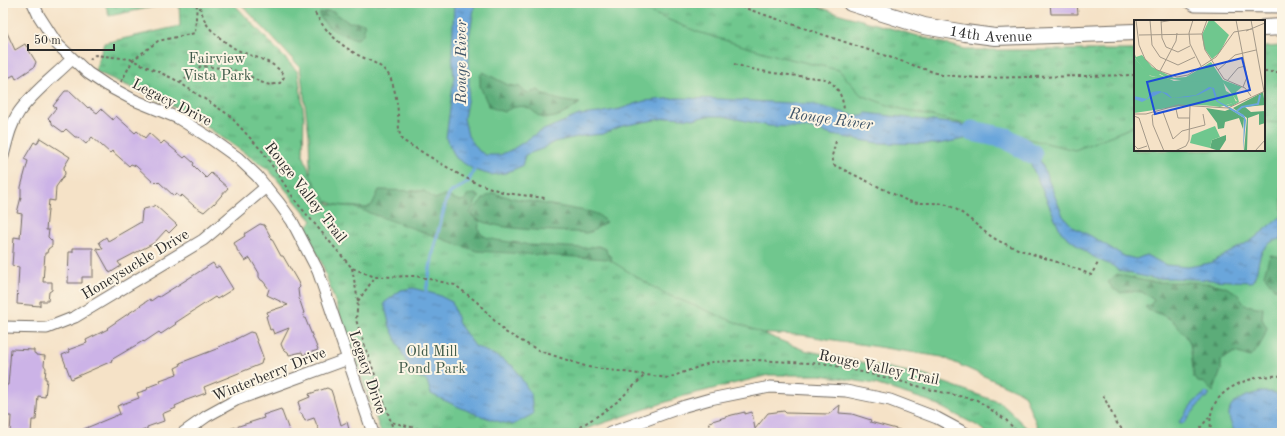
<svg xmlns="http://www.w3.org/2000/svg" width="1285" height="436" font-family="'Old Standard TT',serif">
  <defs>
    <pattern id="forest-firs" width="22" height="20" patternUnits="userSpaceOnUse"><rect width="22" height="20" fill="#5bac79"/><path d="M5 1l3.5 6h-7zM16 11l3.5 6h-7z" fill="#4b8c63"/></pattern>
    <pattern id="cemetery-stones" width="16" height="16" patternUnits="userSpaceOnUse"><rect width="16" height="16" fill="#6fc78e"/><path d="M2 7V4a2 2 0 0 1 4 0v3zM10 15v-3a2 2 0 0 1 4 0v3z" fill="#5ba274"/></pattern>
    <pattern id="park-tufts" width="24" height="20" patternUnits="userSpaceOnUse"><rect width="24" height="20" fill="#6fc78e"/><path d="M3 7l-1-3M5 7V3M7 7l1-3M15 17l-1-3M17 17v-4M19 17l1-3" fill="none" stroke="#5ba274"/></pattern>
    <pattern id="water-ripples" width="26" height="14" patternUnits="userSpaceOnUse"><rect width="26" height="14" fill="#6ba6db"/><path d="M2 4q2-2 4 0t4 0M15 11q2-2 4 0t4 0" fill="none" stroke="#5887b2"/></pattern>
  </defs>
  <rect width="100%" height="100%" fill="#fcf5e5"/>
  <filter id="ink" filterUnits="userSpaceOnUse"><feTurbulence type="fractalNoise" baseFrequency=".025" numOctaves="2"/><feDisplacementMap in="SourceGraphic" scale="8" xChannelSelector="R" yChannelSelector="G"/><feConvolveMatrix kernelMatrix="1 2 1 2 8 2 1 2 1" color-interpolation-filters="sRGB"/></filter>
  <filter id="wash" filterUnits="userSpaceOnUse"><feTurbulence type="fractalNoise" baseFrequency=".012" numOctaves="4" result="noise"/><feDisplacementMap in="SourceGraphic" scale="16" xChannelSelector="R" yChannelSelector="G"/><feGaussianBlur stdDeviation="0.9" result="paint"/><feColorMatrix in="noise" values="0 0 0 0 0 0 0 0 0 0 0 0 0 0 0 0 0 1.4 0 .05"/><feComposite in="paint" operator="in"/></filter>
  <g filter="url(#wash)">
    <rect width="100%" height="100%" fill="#f5e2c7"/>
    <polygon fill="#6fc78e" stroke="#4d795c" points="240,3 710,3 1135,83 1135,150 1264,150 1264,82 1282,81 1282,433 1040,433 1024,394 942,357 802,335 638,329 496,268 311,195 309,134 300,67"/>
    <g fill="url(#forest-firs)" stroke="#436c52">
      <path d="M329,11L334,12L348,22L364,23C365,30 364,37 356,39C342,35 328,30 320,17V13Z"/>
      <path d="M483,72L508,85L520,87L524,91L529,93L538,90C549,99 566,102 580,103C571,110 558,119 546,118C540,118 537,115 533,111C524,103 512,107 504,112L489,107L480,86V76Z"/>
      <path d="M286,158L304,160L310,179L328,204L366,208L372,205L379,190L424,191L435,199L444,195L460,201L465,200L467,195L475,194L480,197L476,201L470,214L480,222C470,244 516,240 528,245L585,248L598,246L606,249L607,254L612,257L610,263L642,281V286L638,292L643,297L654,304L661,309L663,320L656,339L646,347L637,361L614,363L590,360L530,338L509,326L481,296L456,279L417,271L377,272L354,263L275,166Z"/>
      <path d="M493,193L512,198L591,212L599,215L606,222L591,232L586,233C562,230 487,232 472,215C477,204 482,198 493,193Z"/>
      <polygon points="1270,255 1282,257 1282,291 1275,289 1264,275"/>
      <path d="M1117,274C1129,277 1142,281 1154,282C1175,283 1223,278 1238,295C1241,298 1243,302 1245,305L1263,308L1262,319L1267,328C1263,340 1260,348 1250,357L1235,352L1221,360V370L1213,392L1204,383L1198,382L1194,378L1190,343L1186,336L1172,320L1158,313L1148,310L1145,307L1150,305L1154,300L1142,292L1129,291L1121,293L1113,289L1108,282Z"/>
    </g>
    <polygon fill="url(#cemetery-stones)" stroke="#4d795c" points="105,3 158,3 158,6 109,16"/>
    <g fill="url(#park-tufts)" stroke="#4d795c">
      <polygon points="179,3 233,3 298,72 304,115 303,154 312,179 328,204 353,207 476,251 608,259 663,293 804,350 923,375 1001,403 1032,433 987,433 976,425 929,401 875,384 821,375 769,375 684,396 574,433 381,433 321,261 304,229 312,221 269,170 187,113 95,71 104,43 180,26"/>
      <polygon points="628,3 809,3 833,12 968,50 1135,50 1135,126 1075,150 893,107 861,95 839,70 781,57 740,45 698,32"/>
      <polygon points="1282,46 1282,123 1264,122 1264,47"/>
    </g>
    <g fill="url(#water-ripples)" stroke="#4b6883">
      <path d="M454,3H475L469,38V91L464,118L468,136L479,151L486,155H500L513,149L539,132L579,115L599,113L620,109L644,101L677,98L721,99L769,102L812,104L857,116H863L866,113L958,124L1031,146L1041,162L1063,216L1073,227L1091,236L1124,256L1136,259L1146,255L1166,265L1188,267L1210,263L1252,240L1282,216V238C1278,240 1274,240 1270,243C1255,253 1261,269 1252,282L1171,278L1155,279L1119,271L1113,266L1099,260L1087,253L1061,232L1029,160L1017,148L996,142L969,138L938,144L877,143L832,135L810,128L769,126L723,116H707L694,119L671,117L622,126L603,134L582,136L554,142L542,149L525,155L522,166L505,173L491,175L474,170L456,158L446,138L454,78L452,52Z"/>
      <path d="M413,288L438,295L452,302L459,324L475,346L498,357L514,367L531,394L533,414L513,425C484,419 458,407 431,394L427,381L412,374L390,327L384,303L401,290Z"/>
      <polygon points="1206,392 1210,394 1207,399 1204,399 1202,401 1184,423 1181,423 1179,422 1192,404"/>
      <path d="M1260,392H1271L1282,395V433H1235C1233,428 1229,421 1229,415C1228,400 1249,395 1260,392Z"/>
    </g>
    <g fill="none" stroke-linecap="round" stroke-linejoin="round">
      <polyline stroke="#6ba6db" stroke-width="3.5" points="426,292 433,252 446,201 450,193 468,182 475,168"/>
      <polyline stroke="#6ba6db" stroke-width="21" points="972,131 1006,138 1032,154"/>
    </g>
    <g id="blocks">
      <g fill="#ccb3e7">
        <polygon points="1050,3 1077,3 1078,14 1051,14"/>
        <polygon points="3,24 15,50 25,44 36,62 34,67 16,79 14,75 6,79 3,74"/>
        <polygon points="65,91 70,91 88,108 89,107 97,113 101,109 113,120 116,116 135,133 137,131 145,138 149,133 161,144 164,141 184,158 186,156 194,163 193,165 206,178 211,173 228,188 214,204 214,203 204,212 194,206 182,195 180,197 176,194 174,196 159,182 158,183 156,181 154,183 136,166 131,164 129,166 112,151 110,153 92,137 86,144 78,137 75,137 66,129 63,132 52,124 52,122 48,118 56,108 53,106"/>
        <polygon points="40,138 70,157 64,167 65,174 56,187 55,201 49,200 46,230 49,230 48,237 52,241 52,246 48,249 47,253 45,253 43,282 52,282 52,290 49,292 48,301 40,301 40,306 17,304 19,267 12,266 14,237 20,238 22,214 17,213 21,197 21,187 28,161 24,159 34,142 37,144"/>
        <polygon points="155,205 177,225 169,233 166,230 154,243 118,262 121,266 110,273 96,248 103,249 99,242 106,237 108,241 141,222 142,211 144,209 152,207"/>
        <polygon points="260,224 264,225 267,230 281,256 283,256 298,282 300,287 298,289 299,298 304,313 303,313 318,350 303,355 302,352 289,355 288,352 283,349 281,344 289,328 274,334 272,329 270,330 266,316 268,315 267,312 288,305 267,295 269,289 263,281 261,280 259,277 259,273 250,258 245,261 237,250 237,249 234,243 245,236 244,234"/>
        <polygon points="73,248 93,248 93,277 82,277 82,283 68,283 69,252 73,252"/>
        <polygon points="213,263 216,268 219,266 233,289 217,299 215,297 175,323 176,324 161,334 159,332 144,342 143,341 111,360 112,361 71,379 62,355 69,352 68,350 87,343 86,340 108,329 107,328 150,299 151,301 158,296 159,297"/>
        <polygon points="250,332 254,333 263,357 261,364 204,387 206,393 184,401 184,402 175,406 176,408 162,414 164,421 147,427 147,429 137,433 74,433 120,414 117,406 139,398 137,393 147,390 148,387 161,382 160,380 177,374 175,368 181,365 180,363 219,348 218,347 236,340 236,339"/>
        <polygon points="11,349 34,350 34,353 36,354 36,355 45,356 44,365 46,368 45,379 47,379 45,397 38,396 36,420 32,420 31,433 10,433 11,416 4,416 6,385 8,385"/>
        <polygon points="327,388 331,390 333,396 341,425 347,422 350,433 320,433 314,418 305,421 302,414 299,412 300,408 298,402 310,397 309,394"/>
        <polygon points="840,405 839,413 852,414 871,420 870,422 900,430 899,433 713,433 709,422 732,415 745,412 745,414 752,412 755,429 768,413 784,411 786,413 829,414"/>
        <polygon points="281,409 290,433 223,433 223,431 264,418 263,415"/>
      </g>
    </g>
  </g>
  <g filter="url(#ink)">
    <use href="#blocks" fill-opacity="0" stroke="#726b62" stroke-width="1"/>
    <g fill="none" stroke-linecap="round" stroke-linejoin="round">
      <g stroke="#726b62" stroke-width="13">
        <g id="street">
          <polyline points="33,3 39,16 57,44 88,73 106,85 134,100 178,118 210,138 238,158 257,176 279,203 292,221 318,271 373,433"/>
          <polyline points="1190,3 1195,6 1282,7"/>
          <path d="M3,156C7,141 10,125 19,112C33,92 55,76 72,59"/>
          <polyline points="3,327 47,328 75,317 203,240 266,187"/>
          <polyline points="183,433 207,416 236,400 348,359"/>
          <polyline points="610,433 685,406 710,399 770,387 846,391 890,400 937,418 965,433"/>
        </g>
      </g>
      <g stroke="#726b62" stroke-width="18">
        <g id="secondary">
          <path id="s1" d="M851,3L924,26L965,33L995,37L1135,32"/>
          <polyline points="1264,28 1282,27"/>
        </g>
      </g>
      <g stroke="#726b62" stroke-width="2" stroke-dasharray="3 3" stroke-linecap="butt">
        <polyline points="730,3 942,75 978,78 1135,75"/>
        <path d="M315,13C326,32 338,43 356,54C367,60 380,63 388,74C394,82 398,105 398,115C399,124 398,132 402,140L460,175L474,182L505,193L545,198"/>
        <polyline points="90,60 95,55 130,59 174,79 229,115 263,152 297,203 352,268 375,277 416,276 455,285 477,302 505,332 540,351 588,367 668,378 712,362 755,360 827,364 892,379 932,390 977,400 1006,420 1018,433"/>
        <path d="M734,64C764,74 794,75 825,79C837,84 843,97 844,110"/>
        <polyline points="1264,72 1282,72"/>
        <polyline points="121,82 133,60 158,41 195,33 197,3"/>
        <path d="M180,83L201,66L230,69L248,75L260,82L270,85L280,83L284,77C277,60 249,57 234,48C225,42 212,33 206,23C203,17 201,10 198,3"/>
        <path d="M836,141L832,156L834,165L908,201C920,205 935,201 947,205C966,212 979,230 997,240C1027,255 1061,261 1091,275L1098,263"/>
        <polyline points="352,268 358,301 356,320 391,422 435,433"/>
        <polyline points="358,301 375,277"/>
        <polyline points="1103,395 1116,422 1125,433"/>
        <polyline points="391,423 395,433"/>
        <polyline points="570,433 599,415 618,401 645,375"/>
        <polyline points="1196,433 1210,416"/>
        <path d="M1212,433C1201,391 1249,374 1282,376"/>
      </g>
      <use href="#street" stroke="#fff" stroke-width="11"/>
      <use href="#secondary" stroke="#fff" stroke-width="16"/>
    </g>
  </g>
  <g text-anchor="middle" stroke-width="4" stroke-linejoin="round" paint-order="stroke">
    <g font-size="15" fill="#2b2b2b" stroke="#fcf5e5">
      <text dy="5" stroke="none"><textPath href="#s1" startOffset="144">14th Avenue</textPath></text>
      <text transform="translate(172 102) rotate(27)" y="5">Legacy Drive</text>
      <text transform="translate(306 192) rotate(52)" y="5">Rouge Valley Trail</text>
      <text transform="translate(135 264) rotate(-31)" y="5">Honeysuckle Drive</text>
      <text transform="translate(879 367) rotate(12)" y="5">Rouge Valley Trail</text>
      <text transform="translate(368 372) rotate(71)" y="5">Legacy Drive</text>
      <text transform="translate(269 374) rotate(-22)" y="5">Winterberry Drive</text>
    </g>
    <g font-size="15" fill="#3f5a49" stroke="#fcf5e5">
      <text x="217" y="63">Fairview<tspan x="217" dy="17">Vista Park</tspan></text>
      <text x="432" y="356">Old Mill<tspan x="432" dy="17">Pond Park</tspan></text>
    </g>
    <g font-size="16" font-style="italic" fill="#415669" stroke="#fcf5e5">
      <text transform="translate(460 62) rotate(-90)" y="6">Rouge River</text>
      <text transform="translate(831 118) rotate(8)" y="6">Rouge River</text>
    </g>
  </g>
  <g transform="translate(1134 20)">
    <rect width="131" height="131" fill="#f5e2c7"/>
    <path d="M0,37L16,56L22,57L24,54L40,61L63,58L89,61L92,71L99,75L102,82L86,87L46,81L0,90Z" fill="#6fc78e"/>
    <path d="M129,72L131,85L111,87L117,92L131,91V103L125,105V94L114,98L113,131H110L113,98L99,88ZM72,88L91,91L96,89L110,98L109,109L105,98L91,102L90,108L84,109L83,103ZM92,115V120L85,131L76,128L78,120Z" fill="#5bac79"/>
    <path d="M75,0H79L95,15L86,32L78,39L70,28L68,15ZM0,32L2,37L8,35L18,47L40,58L52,57L77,42L89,60L108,67L102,72L105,82L98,86L54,85L0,93V88L28,83L34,79L76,82L91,86L103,81L88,61L66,62L35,59L26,54L22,57L14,55L1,38ZM81,106L86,117L78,120L76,128L56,123L58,115Z" fill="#6fc78e"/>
    <path d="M75,67L80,68L84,81L110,95L112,100L109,131L110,98L82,81L78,68L64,75L54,77L37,78L28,72L8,82L0,79V76L13,79L18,72L25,71L33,73L38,78L62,75Z" fill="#6ba6db"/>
    <path fill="none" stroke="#6ba6db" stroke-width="2" d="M103,91L108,87L124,84L126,75"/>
    <path fill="none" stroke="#a49989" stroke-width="1" d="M2,0L5,25L11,39L23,50L43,57L54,55L82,37L100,12L118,9M16,0L18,25L26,37L44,45L61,37M27,0L28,18L32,27L44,32L56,26M59,0L55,13L56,24L67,46M73,0L68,14L71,30L90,59L111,68L117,76M102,0L113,57L109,67M117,0L131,77M27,2L39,0M112,11L131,3M5,15L68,14M84,50L101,35L122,30M26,51L42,21L43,13M93,61L104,48L111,46M42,89L44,98H56M0,94H12L44,85L94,88L131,71M0,96L5,98L16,131M0,125L4,129L13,126M30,131L19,105L18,95L29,92L39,119L48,111L71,105L69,94M41,131L52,126L55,120L56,86M121,131L131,120"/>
    <path fill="#1d4ed8" fill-opacity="0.15" stroke="#1d4ed8" stroke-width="2" d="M108,38L116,70L21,94L13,62Z"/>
    <rect width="131" height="131" fill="none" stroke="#2b2b2b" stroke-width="2"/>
  </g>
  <rect width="1285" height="436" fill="none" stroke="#fcf5e5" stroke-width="16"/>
  <path d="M28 44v6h86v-6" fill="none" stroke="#2b2b2b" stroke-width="2"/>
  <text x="34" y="44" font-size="12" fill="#2b2b2b" stroke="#fcf5e5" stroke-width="3" paint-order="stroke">50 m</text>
</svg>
